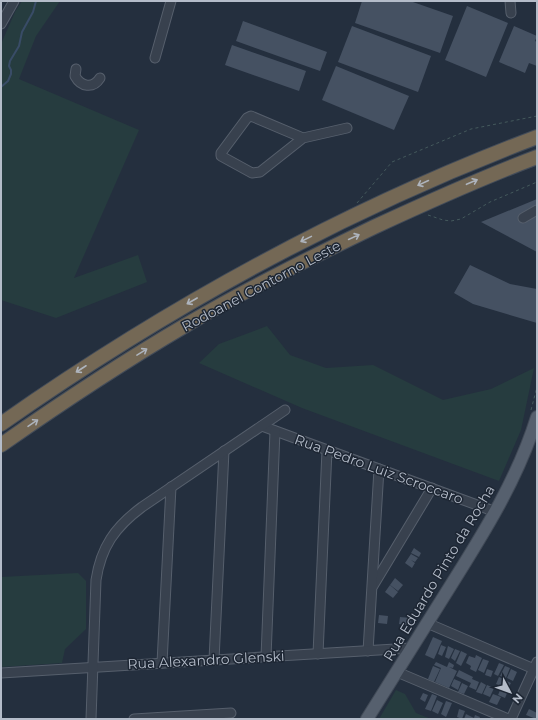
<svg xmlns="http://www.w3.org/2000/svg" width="538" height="720" font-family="Montserrat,sans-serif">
  <rect width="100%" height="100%" fill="#242f3e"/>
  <g fill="#263c3f">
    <polygon points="22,1 60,1 36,36 19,79 139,130 74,278 138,255 147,282 56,318 1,300 1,44 15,12"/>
    <polygon points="267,326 290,355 326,368 373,365 443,400 491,389 534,368 521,430 499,481 302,408 199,363 219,344"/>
    <polygon points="78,573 86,581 86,629 65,649 62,663 1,667 1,577"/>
    <polygon points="396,690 405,694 416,713 431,719 379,719"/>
  </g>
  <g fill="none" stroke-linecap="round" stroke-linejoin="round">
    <polyline stroke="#394c67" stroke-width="2" points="1,87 8,81 11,74 11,70 9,66 10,61 19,46 22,32 33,12 36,1"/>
  </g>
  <g fill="#455162">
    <polygon points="362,1 410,1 453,16 440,53 355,23"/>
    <polygon points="467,6 508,23 486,77 445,60"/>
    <polygon points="243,21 327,52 320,71 236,41"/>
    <polygon points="352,26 431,56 418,92 338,62"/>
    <polygon points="514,26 537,36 535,41 537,42 537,66 529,63 525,73 499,62"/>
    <polygon points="232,45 306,71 299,91 225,65"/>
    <polygon points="336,66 409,96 394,130 322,100"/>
    <polygon points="537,199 537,252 481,222"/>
    <polygon points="470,265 510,284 537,289 537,323 473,304 454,293"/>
    <polygon points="414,548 421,553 419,557 411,553"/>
    <polygon points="411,554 418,558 415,562 411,560 415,563 412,568 405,563"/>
    <polygon points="395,578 403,585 398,591 390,585"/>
    <polygon points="390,585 398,592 393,598 385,592"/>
    <polygon points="379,615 388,616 387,624 378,623"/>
    <polygon points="400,617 411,618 410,626 399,624"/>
    <polygon points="433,637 442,641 434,659 425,655"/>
    <polygon points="441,645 446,647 442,656 438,654"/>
    <polygon points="448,646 454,649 449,659 445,657"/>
    <polygon points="455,649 460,651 455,661 451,658"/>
    <polygon points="461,651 467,654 461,666 456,663"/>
    <polygon points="476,655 482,658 476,672 470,669 471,666 466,663 469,656 475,658"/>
    <polygon points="483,659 489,661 484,673 478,670"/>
    <polygon points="436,662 447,667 449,662 454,665 453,668 449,667 457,671 449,688 435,682 441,668 434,665"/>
    <polygon points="499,663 504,665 498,676 494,674"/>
    <polygon points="433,666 440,669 434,682 428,679"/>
    <polygon points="505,666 510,668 506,678 500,676"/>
    <polygon points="487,669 493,671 491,677 485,675"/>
    <polygon points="511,669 517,672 513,681 507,678"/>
    <polygon points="459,670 473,677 472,679 479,682 476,690 469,687 471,683 456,676"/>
    <polygon points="499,677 504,679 501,686 496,684"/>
    <polygon points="454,679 461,682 458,690 451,686"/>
    <polygon points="505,680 511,683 507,690 501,687"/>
    <polygon points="481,682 486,685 482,694 476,692"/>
    <polygon points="462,683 468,686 464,694 458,692"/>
    <polygon points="487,685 494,688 490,697 483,694"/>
    <polygon points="501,688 508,691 505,698 498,695"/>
    <polygon points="423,693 428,695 425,702 420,699"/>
    <polygon points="432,694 437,696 431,711 425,709"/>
    <polygon points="493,694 501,697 497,705 489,702"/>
    <polygon points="437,700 443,703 438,714 432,711"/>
    <polygon points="446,701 452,703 446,717 441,714"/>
    <polygon points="459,709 465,711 462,719 457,717"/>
    <polygon points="529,709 537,713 536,719 526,715"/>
    <polygon points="466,714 474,718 475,715 480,717 479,719 464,719"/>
  </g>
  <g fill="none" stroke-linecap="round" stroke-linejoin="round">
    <g stroke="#565f6c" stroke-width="11">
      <g id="minor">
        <polyline points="510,1 511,13"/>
        <polyline points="1,24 14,1"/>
        <polyline points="155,58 171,1"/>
        <path d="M76,69L75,76C81,87 93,89 100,78"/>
        <polyline points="303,138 260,172 252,173 221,156 221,153 247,118 251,116 303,138 347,128"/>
        <polyline points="523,218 537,210"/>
        <polyline points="262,426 496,512"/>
        <polyline points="373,586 432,488"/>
        <polyline points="427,623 534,669"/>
        <polyline points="368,651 379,469"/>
        <polyline points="318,654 327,450"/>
        <polyline points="266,657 275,431"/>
        <polyline points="214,660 224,451"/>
        <polyline points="162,663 171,487"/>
        <polyline points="397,672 508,719"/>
        <polyline points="1,673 412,648"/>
        <path d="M91,719L96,580C101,547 115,527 142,507L285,410"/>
        <polyline points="134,719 231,713"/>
        <polyline points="511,719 537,662"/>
      </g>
    </g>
    <g stroke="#414a57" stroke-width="14">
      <path id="major" d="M367,719C395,674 423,629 451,585C485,531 518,478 537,417"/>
    </g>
    <g stroke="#434c59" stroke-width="16">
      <g id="highway">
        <path d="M1,424C168,307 346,209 537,137"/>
        <path d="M1,445C61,403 123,362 186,325C247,289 310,258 374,227C428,202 481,178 537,157"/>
      </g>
    </g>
    <g stroke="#44595c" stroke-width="1" stroke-dasharray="3 3" stroke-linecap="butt">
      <polyline points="357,203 392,162 471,129 537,116"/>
      <polyline points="428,215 443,220 451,221 461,219 490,202 537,182"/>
      <polyline points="531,410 537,387"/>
    </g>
    <use href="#minor" stroke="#38414e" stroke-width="9"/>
    <use href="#major" stroke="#56606e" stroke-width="12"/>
    <use href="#highway" stroke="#746855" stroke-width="14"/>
  </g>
  <defs><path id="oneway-shaft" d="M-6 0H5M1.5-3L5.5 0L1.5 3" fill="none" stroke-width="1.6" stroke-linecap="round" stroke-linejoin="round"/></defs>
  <g stroke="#aeb4bd">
    <use href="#oneway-shaft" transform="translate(472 182) rotate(-23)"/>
    <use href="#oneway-shaft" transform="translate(423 183) rotate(155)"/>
    <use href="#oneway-shaft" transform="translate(354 237) rotate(-25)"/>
    <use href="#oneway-shaft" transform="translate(306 239) rotate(154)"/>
    <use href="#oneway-shaft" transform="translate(192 301) rotate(150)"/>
    <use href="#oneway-shaft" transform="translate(142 352) rotate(-32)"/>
    <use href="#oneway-shaft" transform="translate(81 369) rotate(147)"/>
    <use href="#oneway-shaft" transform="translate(33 423) rotate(-34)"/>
  </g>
  <g text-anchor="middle" stroke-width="3" stroke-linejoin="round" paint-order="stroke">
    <g font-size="14" fill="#b4bcc9" stroke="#1d2633">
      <text transform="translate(261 286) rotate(-28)" y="5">Rodoanel Contorno Leste</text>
      <text transform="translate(379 469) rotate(20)" y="5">Rua Pedro Luiz Scroccaro</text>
      <text transform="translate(439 573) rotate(-59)" y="5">Rua Eduardo Pinto da Rocha</text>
      <text transform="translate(206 660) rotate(-3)" y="5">Rua Alexandro Glenski</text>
    </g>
  </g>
  <rect width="538" height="720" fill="none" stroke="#b4bcc9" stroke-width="4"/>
  <g transform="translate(510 692) rotate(131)" stroke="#1d2633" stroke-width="3" paint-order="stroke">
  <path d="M0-3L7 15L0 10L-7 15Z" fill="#b4bcc9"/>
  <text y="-6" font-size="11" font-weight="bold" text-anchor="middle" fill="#b4bcc9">N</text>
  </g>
</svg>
